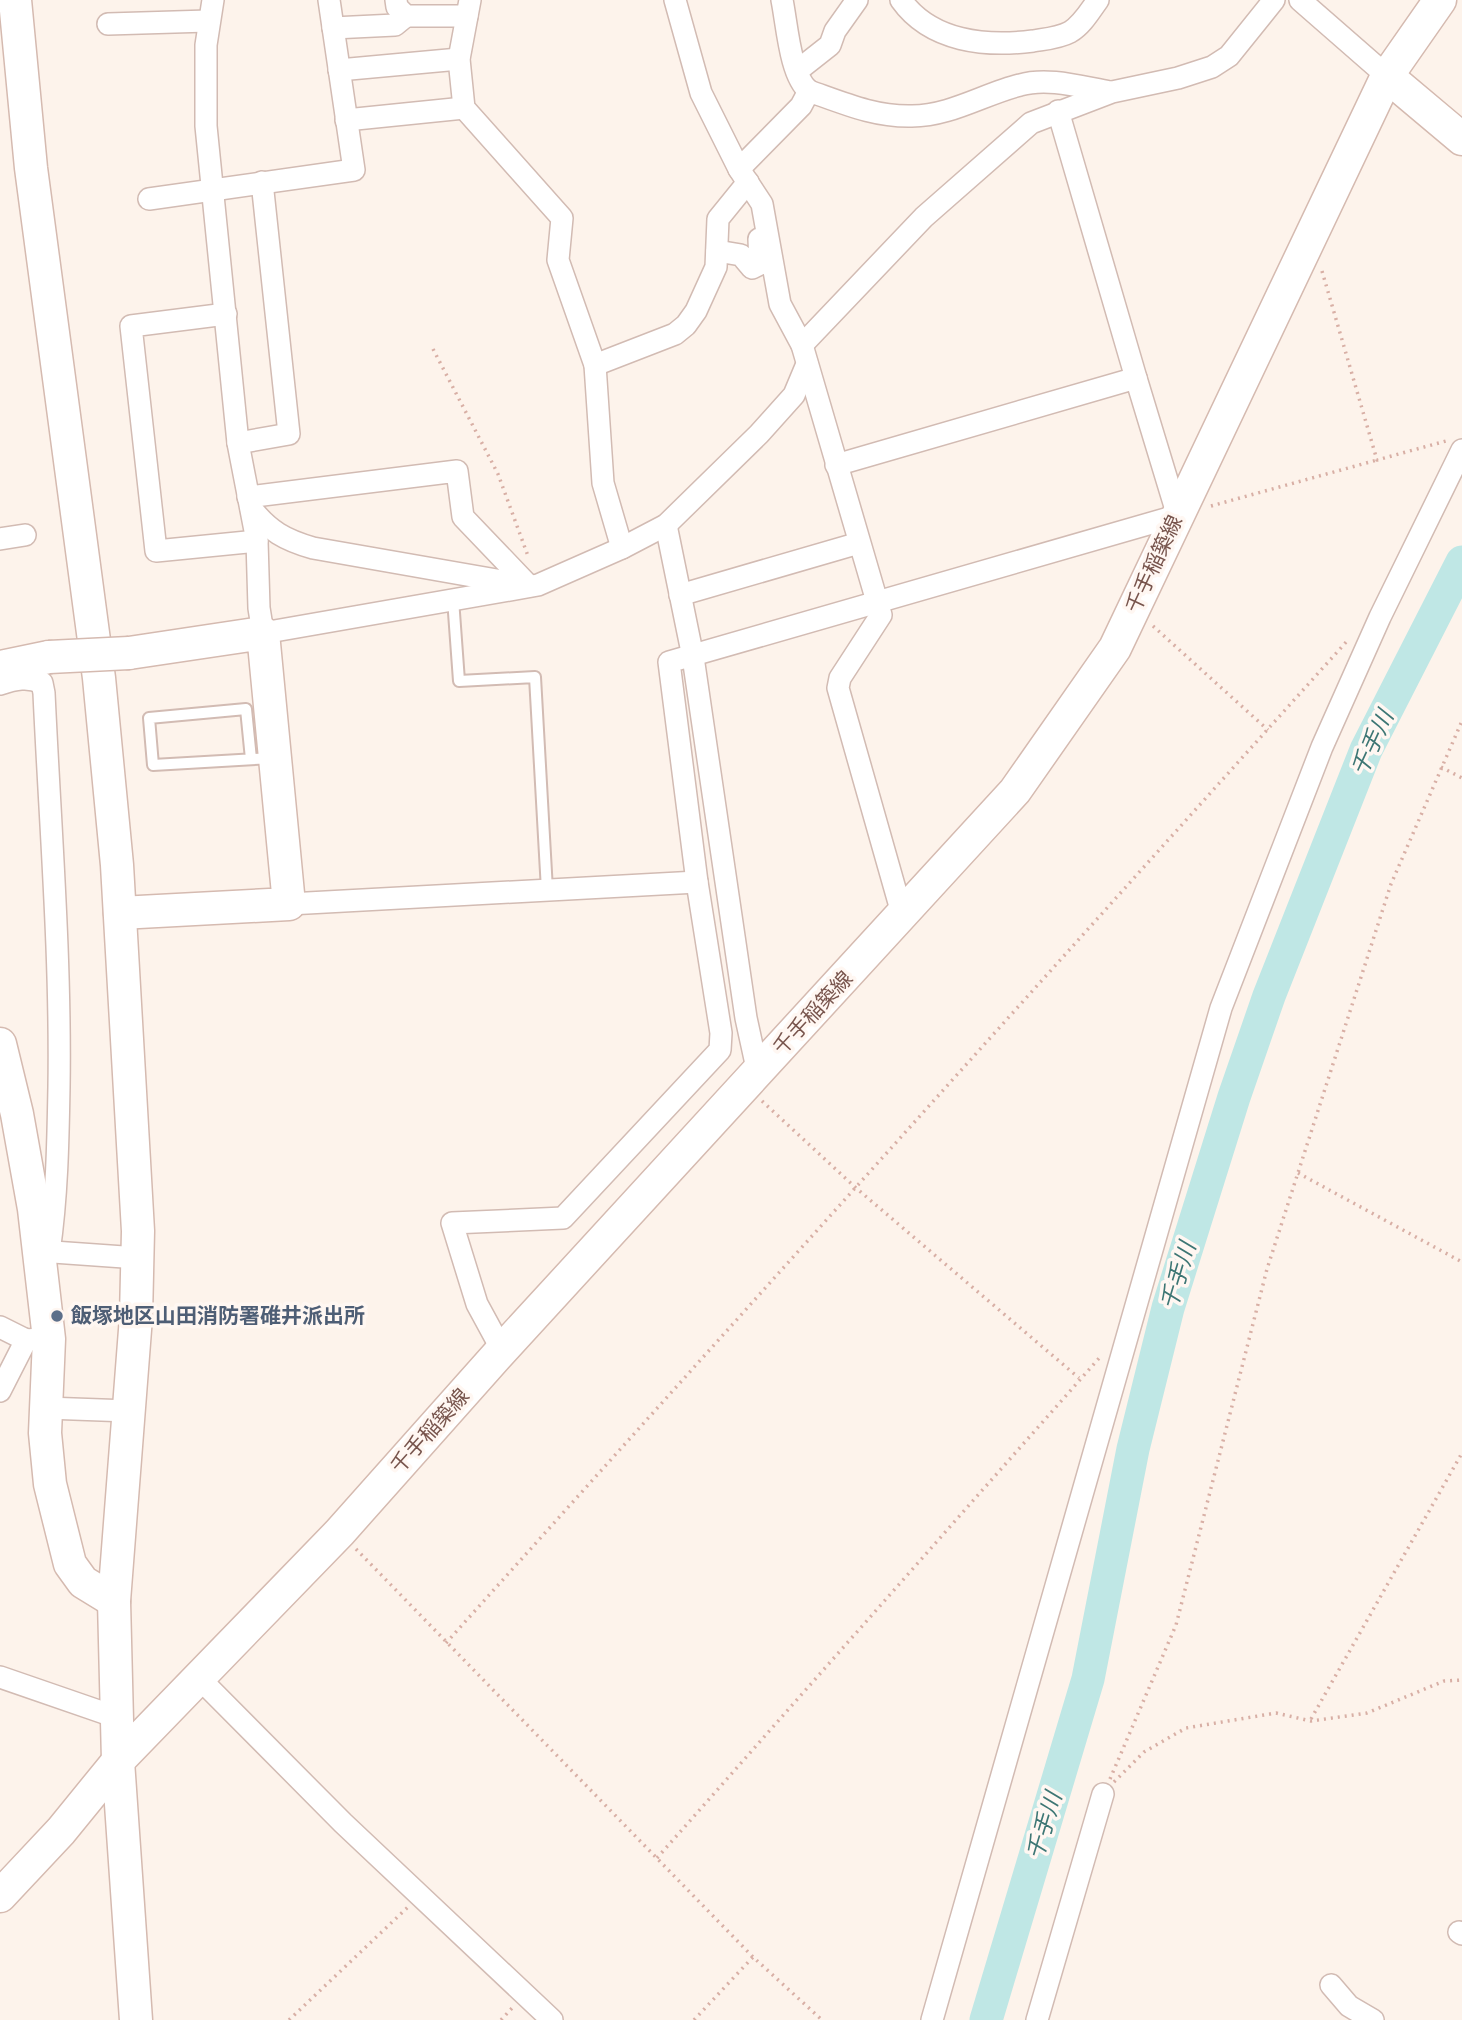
<svg xmlns="http://www.w3.org/2000/svg" width="1462" height="2020" font-family="Inter,'Noto Sans JP',sans-serif">
  <rect width="100%" height="100%" fill="#fdf3eb"/>
  <g fill="none" stroke-linecap="round" stroke-linejoin="round">
    <polyline stroke="#bfe7e5" stroke-width="33" points="986,2020 1088,1679 1133,1449 1168,1308 1234,1097 1269,996 1366,750 1462,562"/>
    <g stroke="#d2bbb3" stroke-width="14">
      <g id="lane">
        <polyline points="453,599 459,681 535,677 547,890"/>
        <polyline points="251,759 246,709 149,718 153,765 273,758"/>
      </g>
    </g>
    <g stroke="#d2bbb3" stroke-width="24">
      <g id="street">
        <polyline points="213,0 206,45 206,126 238,443 257,541 259,608 263,633 538,585 622,548 666,525 759,434 794,395 807,364"/>
        <polyline points="396,0 397,7 406,16 467,16"/>
        <polyline points="470,0 459,59 464,108 562,218 558,260 595,365 603,483 622,548"/>
        <polyline points="675,0 701,93 739,169 762,204 780,304 802,345 881,615 840,678 838,688 903,917"/>
        <path d="M782,0C787,24 790,76 809,91"/>
        <path d="M901,0C931,42 986,47 1033,41C1045,39 1059,38 1070,32C1082,25 1090,11 1098,0"/>
        <polyline points="1300,0 1387,76"/>
        <polyline points="108,24 208,21"/>
        <polyline points="333,28 395,25 406,16"/>
        <polyline points="339,70 459,59"/>
        <polyline points="797,71 830,45 835,31 857,0"/>
        <polyline points="1058,111 1136,378"/>
        <polyline points="346,120 464,108"/>
        <path d="M739,169L801,106L809,91C843,103 875,117 912,116C950,116 984,94 1020,85C1048,77 1081,87 1110,92"/>
        <polyline points="149,199 354,170 329,0"/>
        <polyline points="717,251 741,255 752,268 760,264 759,239"/>
        <polyline points="226,314 131,326 156,551 257,541"/>
        <polyline points="802,345 924,217 1031,123 1112,92 1178,78 1212,67 1229,56 1274,0"/>
        <polyline points="595,365 675,334 686,325 696,311 716,267 718,219 748,182"/>
        <polyline points="238,443 289,434 262,182"/>
        <polyline points="836,465 1136,378 1177,513"/>
        <polyline points="248,497 457,471 463,517 529,586"/>
        <path d="M251,508C269,531 285,540 313,548L513,583"/>
        <polyline points="666,525 693,657 746,1018 758,1073"/>
        <polyline points="0,539 25,535"/>
        <polyline points="680,595 859,543"/>
        <path d="M0,684C15,679 28,676 42,683L44,693C50,824 61,956 59,1087C58,1143 57,1197 49,1252"/>
        <polyline points="289,904 697,882"/>
        <polyline points="39,1251 138,1258"/>
        <polyline points="0,1327 26,1340 40,1339"/>
        <polyline points="502,1350 477,1304 452,1223 563,1218 720,1050 721,1033 697,882 669,662 1176,516"/>
        <polyline points="0,1391 26,1340"/>
        <polyline points="46,1408 129,1411"/>
        <polyline points="0,1677 116,1717"/>
        <polyline points="199,1678 343,1823 552,2020"/>
        <polyline points="1459,1932 1462,1934"/>
        <polyline points="1331,1985 1349,2006 1373,2020"/>
        <polyline points="932,2020 1221,1008 1322,747 1380,617 1462,450"/>
        <polyline points="1037,2020 1103,1794"/>
      </g>
    </g>
    <g stroke="#d5bab0" stroke-width="35">
      <g id="secondary">
        <polyline points="15,0 31,168 99,678 117,865 138,1231 136,1317 114,1601 118,1761 136,2020"/>
        <polyline points="1387,76 1462,139"/>
        <polyline points="0,667 49,657"/>
        <polyline points="120,913 289,904 263,633 129,653"/>
        <polyline points="0,1044 17,1114 34,1209 49,1339 45,1433 50,1484 70,1564 83,1582 114,1601"/>
        <polyline points="0,1896 61,1831 118,1761 340,1532 502,1350 1015,791 1115,648 1387,76 1440,0"/>
      </g>
    </g>
    <g stroke="#d8afa5" stroke-width="3.5" stroke-dasharray="2 5" stroke-linecap="butt">
      <polyline points="1322,271 1377,460 1446,441"/>
      <polyline points="433,349 498,474 528,556"/>
      <polyline points="1211,506 1377,460"/>
      <polyline points="1153,626 1268,730"/>
      <polyline points="1441,767 1462,778"/>
      <polyline points="762,1101 856,1188 1079,1378"/>
      <polyline points="1298,1173 1462,1262"/>
      <polyline points="356,1549 753,1957 822,2020"/>
      <polyline points="446,1643 1348,640"/>
      <polyline points="1311,1719 1462,1453"/>
      <polyline points="1110,1779 1176,1625 1267,1269 1391,884 1462,721"/>
      <polyline points="1114,1782 1144,1752 1186,1728 1276,1713 1311,1721 1367,1713 1444,1681 1462,1680"/>
      <polyline points="657,1858 1101,1356"/>
      <polyline points="289,2020 408,1907"/>
      <polyline points="501,2020 513,2007"/>
      <polyline points="694,2020 753,1957"/>
    </g>
    <use href="#lane" stroke="#fff" stroke-width="10"/>
    <use href="#street" stroke="#fff" stroke-width="21"/>
    <use href="#secondary" stroke="#fff" stroke-width="32"/>
    <g stroke="#d5bab0" stroke-width="35" stroke-linecap="butt">
      <polyline id="secondary-bridge" points="49,657 129,653"/>
    </g>
    <use href="#secondary-bridge" stroke="#fff" stroke-width="32"/>
  </g>
  <circle fill="#5c6f8a" stroke="#fff7f2" stroke-width="2.5" cx="57" cy="1316" r="7"/>
  <g text-anchor="middle" stroke-width="7" stroke-linejoin="round" paint-order="stroke">
    <g font-size="21" fill="#78554d" stroke="#fff7f2">
      <text transform="translate(1154 564) rotate(-65)" y="7">千手稲築線</text>
      <text transform="translate(813 1013) rotate(-47)" y="7">千手稲築線</text>
      <text transform="translate(430 1431) rotate(-48)" y="7">千手稲築線</text>
    </g>
    <g font-size="21" font-weight="bold" fill="#4e5e75" stroke="#fff7f2" text-anchor="start">
      <text x="71" y="1323">飯塚地区山田消防署碓井派出所</text>
    </g>
    <g font-size="23" font-style="italic" fill="#3d7674" stroke="#fff7f2">
      <text transform="translate(1372 743) rotate(-65)" y="8">千手川</text>
      <text transform="translate(1178 1276) rotate(-73)" y="8">千手川</text>
      <text transform="translate(1044 1826) rotate(-73)" y="8">千手川</text>
    </g>
  </g>
</svg>
